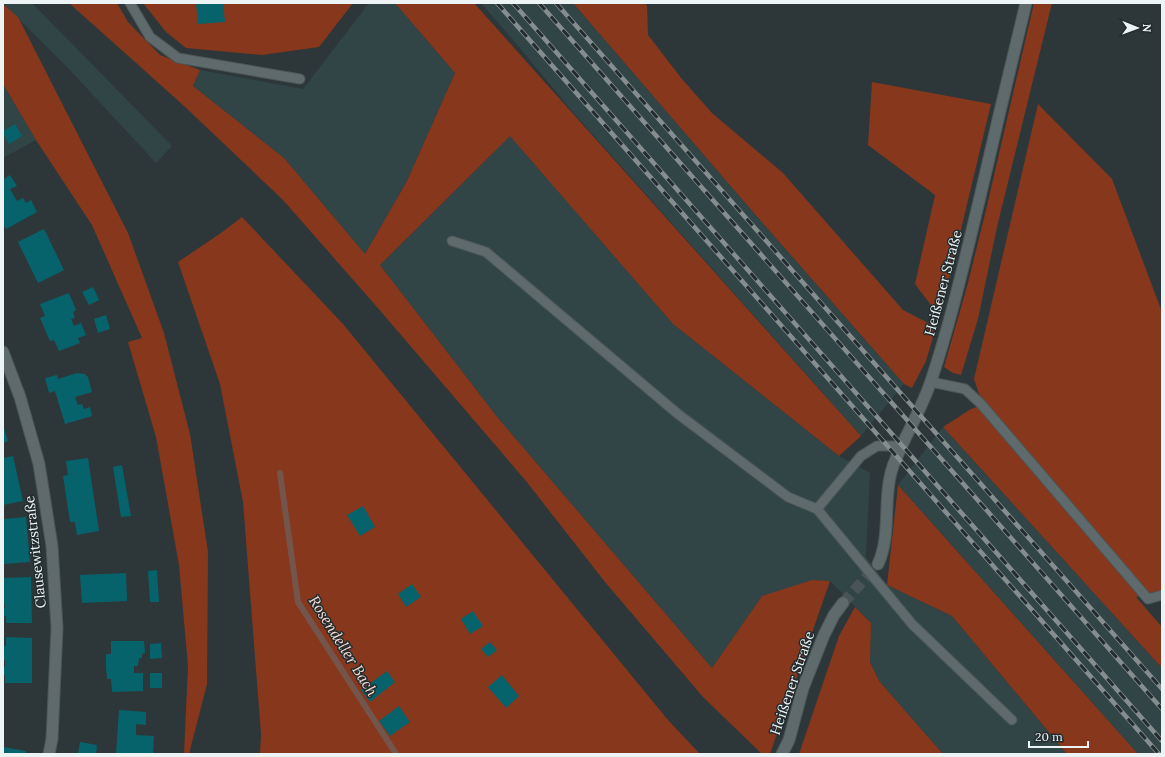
<svg xmlns="http://www.w3.org/2000/svg" width="1165" height="757" font-family="Lora,serif">
  <rect width="100%" height="100%" fill="#2d3739"/>
  <g fill="#314446">
    <polygon points="3,3 32,3 172,146 156,163 70,70"/>
    <polygon points="369,3 395,3 455,73 407,181 365,254 284,158 193,86 200,70 303,89"/>
    <polygon points="481,3 573,3 753,212 904,384 861,436 571,110 519,47"/>
    <polygon points="3,84 36,140 3,158"/>
    <polygon points="510,135 673,324 839,456 870,473 866,557 887,585 952,616 1067,754 943,754 879,681 870,662 871,623 830,581 762,596 712,668 498,418 380,265"/>
    <polygon points="943,427 1162,668 1162,754 1138,754 898,485"/>
  </g>
  <g fill="#86371c">
    <polygon points="69,3 117,3 128,22 160,55 200,70 193,86 284,158 365,254 407,181 455,73 395,3 474,3 861,436 839,456 673,324 510,136 380,265 498,418 712,668 762,596 812,580 830,581 770,754 762,754 703,697 605,582 526,481 377,307 283,200 183,105"/>
    <polygon points="143,3 353,3 319,47 262,55 186,48 166,32"/>
    <polygon points="573,3 645,3 647,6 648,35 682,79 712,113 783,173 903,310 936,327 926,361 912,388 904,384 753,212"/>
    <polygon points="1034,3 1052,3 997,227 978,319 961,375 953,373 944,367 968,283 986,210"/>
    <polygon points="3,4 18,17 128,233 164,333 190,434 208,552 207,684 189,754 184,754 188,666 179,565 156,437 128,342 142,338 92,225 36,140 3,84"/>
    <polygon points="872,82 991,104 940,317 915,284 935,195 868,145"/>
    <polygon points="1038,104 1112,179 1162,312 1162,591 1136,597 1162,627 1162,668 943,427 971,409 985,404 979,394 974,379"/>
    <polygon points="242,217 343,324 668,720 700,754 260,754 261,734 243,502 220,384 178,262 221,233"/>
    <polygon points="898,485 1138,754 1067,754 952,616 887,585"/>
    <polygon points="855,607 871,623 870,662 879,681 943,754 799,754 839,636"/>
  </g>
  <g fill="none" stroke-linecap="round" stroke-linejoin="round">
    <polyline stroke="#73554b" stroke-width="6" points="280,473 298,602 396,754"/>
  </g>
  <g fill="#06636c">
    <polygon points="196,3 223,3 225,22 198,24"/>
    <polygon points="15,124 22,136 9,144 3,133 3,131"/>
    <polygon points="10,175 17,186 10,189 17,201 23,198 26,203 31,200 37,212 6,229 3,224 3,177 4,179"/>
    <polygon points="44,229 64,270 38,283 18,242"/>
    <polygon points="93,287 99,300 89,305 82,292"/>
    <polygon points="69,293 76,310 73,312 75,318 71,319 74,326 81,323 86,335 78,338 80,343 59,351 54,340 50,341 40,318 45,316 40,304"/>
    <polygon points="106,315 110,329 98,333 94,319"/>
    <polygon points="77,373 85,374 88,377 92,392 75,397 78,405 82,404 84,409 90,407 92,416 65,424 55,391 49,393 45,378 57,375 58,379"/>
    <polygon points="3,425 8,441 3,443"/>
    <polygon points="13,456 23,501 3,505 3,458"/>
    <polygon points="88,458 99,531 77,535 75,522 70,522 63,476 68,475 66,461"/>
    <polygon points="122,465 131,516 121,517 113,467"/>
    <polygon points="363,506 375,527 360,536 347,515"/>
    <polygon points="26,517 30,562 4,564 3,557 3,519"/>
    <polygon points="157,570 159,602 150,602 148,571"/>
    <polygon points="126,573 127,601 82,603 80,575"/>
    <polygon points="31,577 32,623 6,623 6,616 3,616 3,608 5,608 4,601 3,601 3,578"/>
    <polygon points="412,584 421,597 406,607 398,594"/>
    <polygon points="473,611 483,626 470,634 461,619"/>
    <polygon points="6,637 32,638 32,683 5,683 5,675 3,675 3,667 5,667 5,660 3,660 3,646 6,646"/>
    <polygon points="111,641 144,641 145,653 142,654 142,658 139,658 138,666 134,666 134,673 143,673 143,691 112,692 111,679 107,679 106,667 106,654 111,654"/>
    <polygon points="490,642 497,650 488,657 481,649"/>
    <polygon points="161,643 162,658 150,659 150,644"/>
    <polygon points="387,671 395,682 370,702 361,690"/>
    <rect x="150" y="673" width="12" height="15"/>
    <polygon points="502,675 519,696 506,708 488,687"/>
    <polygon points="399,706 410,722 390,736 379,721"/>
    <polygon points="119,710 146,712 146,725 136,724 136,735 154,736 153,754 116,754"/>
    <polygon points="80,742 97,745 96,754 78,754"/>
    <polygon points="3,747 26,751 25,754 3,754"/>
  </g>
  <g fill="none" stroke-linecap="round" stroke-linejoin="round">
    <polyline stroke="#4a5355" stroke-width="11" stroke-dasharray="11 5.5" stroke-linecap="butt" points="843,603 878,564"/>
    <g stroke="#4d5657" stroke-width="11">
      <g id="service">
        <polyline points="130,3 150,37 178,58 300,79"/>
        <polyline points="452,241 486,252 678,414 788,497 817,509 912,624 1012,720"/>
        <polyline points="931,382 965,389 981,404 1148,599 1162,595"/>
        <polyline points="817,509 861,456 877,446 901,446"/>
      </g>
    </g>
    <g stroke="#4d5657" stroke-width="13">
      <polyline id="minor" points="3,352 20,397 39,464 52,546 57,628 52,739 49,754"/>
    </g>
    <g stroke="#4d5657" stroke-width="13">
      <g id="tertiary">
        <path d="M878,564C892,534 882,498 893,466C904,437 921,411 931,381C951,321 965,259 980,197C995,132 1010,68 1026,3"/>
        <polyline points="782,754 789,740 803,688 824,635 834,615 843,603"/>
      </g>
    </g>
    <use href="#service" stroke="#5e6a6b" stroke-width="9"/>
    <use href="#minor" stroke="#5e6a6b" stroke-width="11"/>
    <use href="#tertiary" stroke="#5e6a6b" stroke-width="11"/>
    <g stroke="#858d8f" stroke-width="4.5">
      <g id="rail">
        <polyline points="497,3 1159,754"/>
        <polyline points="513,3 1162,741"/>
        <polyline points="539,3 1162,709"/>
        <polyline points="556,3 1162,689"/>
      </g>
    </g>
    <use href="#rail" stroke="#232d2f" stroke-width="3" stroke-dasharray="9" stroke-linecap="butt"/>
  </g>
  <g text-anchor="middle" stroke-width="3" stroke-linejoin="round" paint-order="stroke">
    <g font-size="14" fill="#edf4f5" stroke="#232d2f">
      <text transform="translate(943 283) rotate(-75)" y="5">Heißener Straße</text>
      <text transform="translate(35 552) rotate(-96)" y="5">Clausewitzstraße</text>
      <text transform="translate(792 683) rotate(-71)" y="5">Heißener Straße</text>
    </g>
    <g font-size="15" font-style="italic" fill="#f7ddd5" stroke="#232d2f">
      <text transform="translate(343 646) rotate(58)" y="5">Rosendeller Bach</text>
    </g>
  </g>
  <rect width="1165" height="757" fill="none" stroke="#edf4f5" stroke-width="8"/>
  <g transform="translate(1137 28) rotate(91)" stroke="#232d2f" stroke-width="3" paint-order="stroke">
  <path d="M0-3L7 15L0 10L-7 15Z" fill="#edf4f5"/>
  <text y="-6" font-size="11" font-weight="bold" text-anchor="middle" fill="#edf4f5">N</text>
  </g>
  <path d="M1029 741v6h59v-6" fill="none" stroke="#edf4f5" stroke-width="2"/>
  <text x="1035" y="741" font-size="12" fill="#edf4f5" stroke="#232d2f" stroke-width="3" paint-order="stroke">20 m</text>
</svg>
